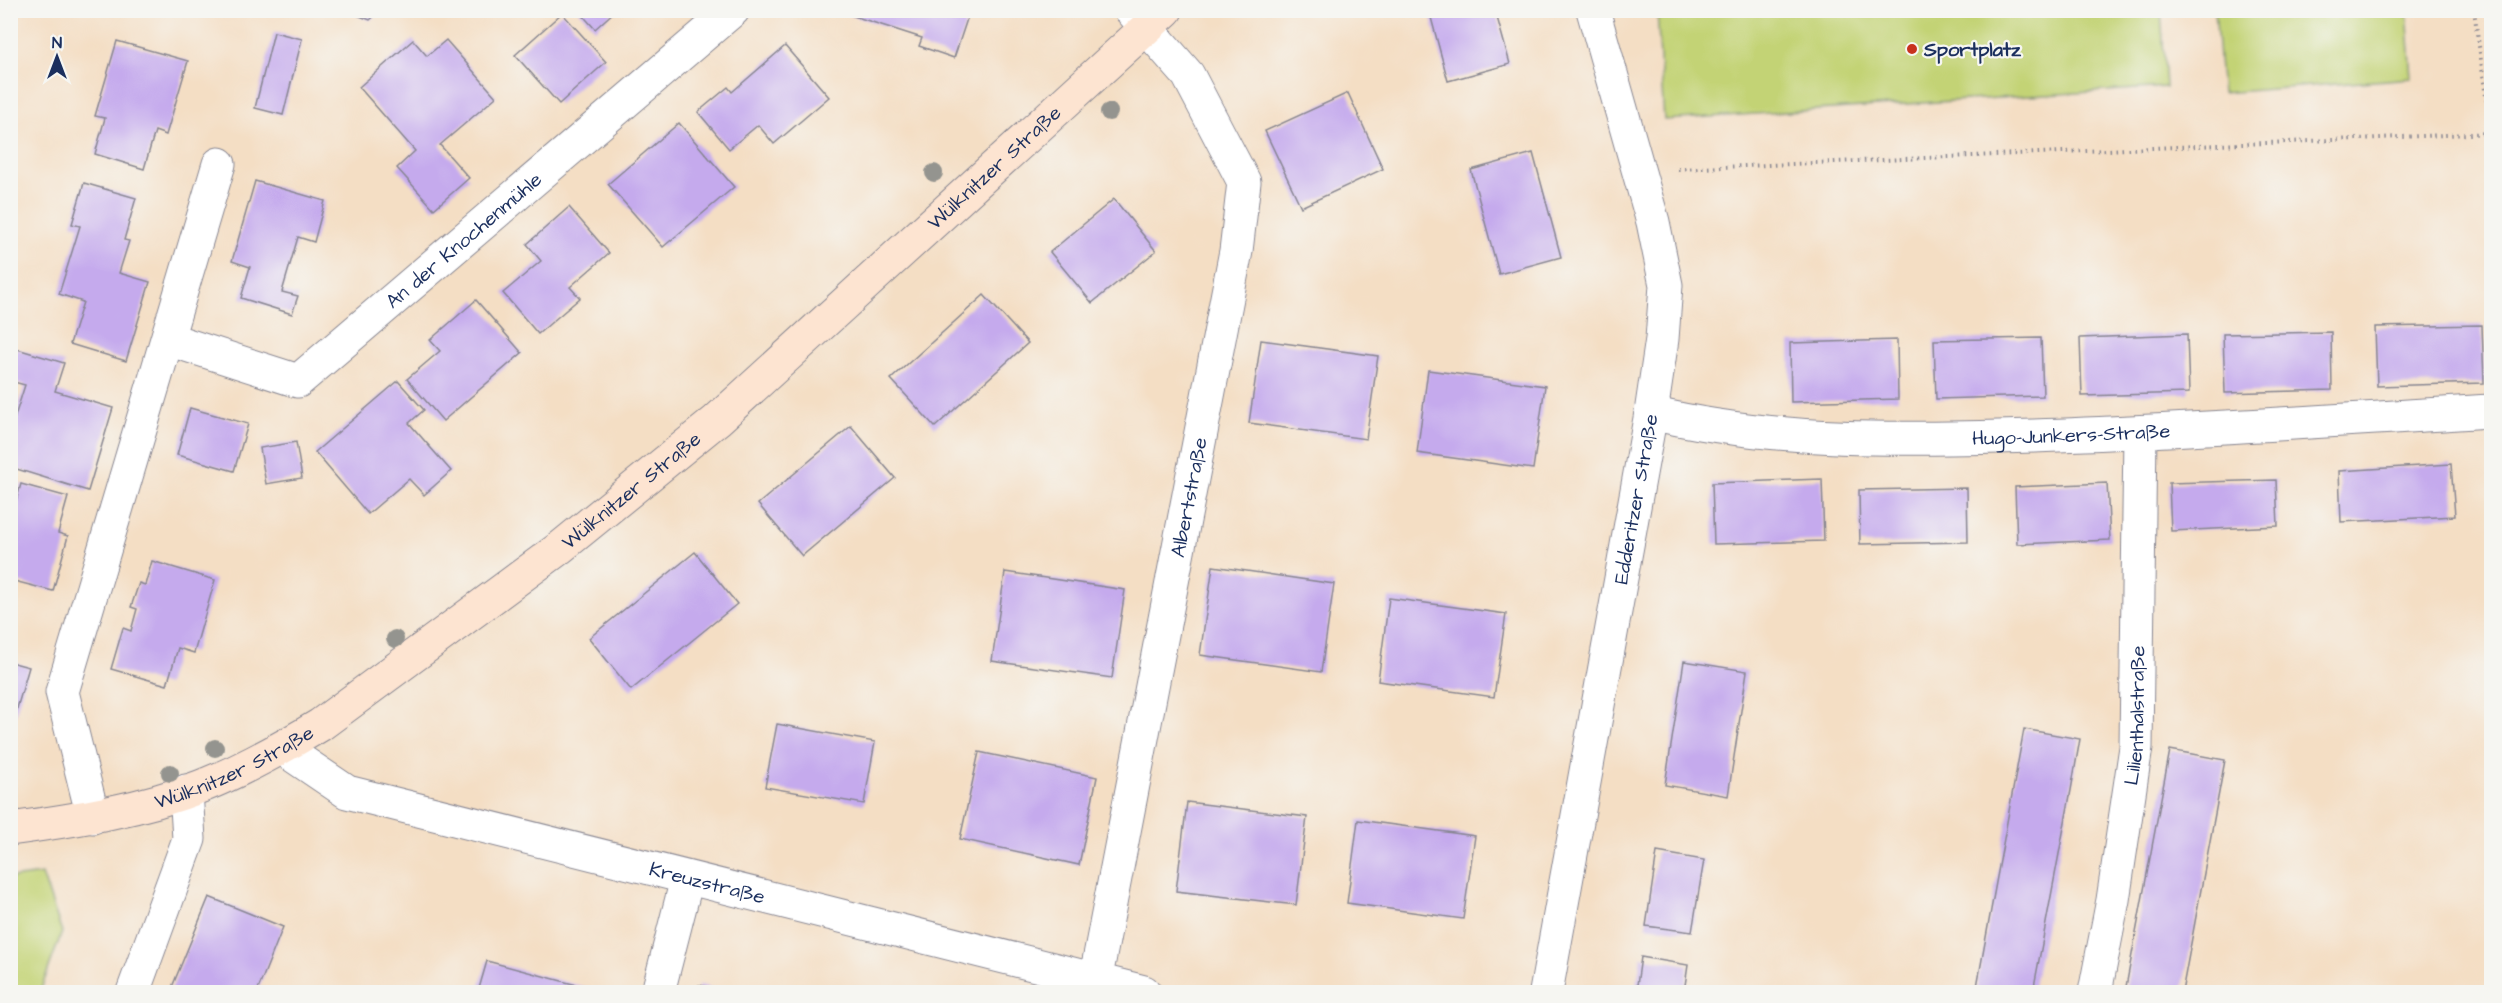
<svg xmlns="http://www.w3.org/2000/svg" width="2502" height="1003" font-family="'Architects Daughter',sans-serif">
  <rect width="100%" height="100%" fill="#f6f6f2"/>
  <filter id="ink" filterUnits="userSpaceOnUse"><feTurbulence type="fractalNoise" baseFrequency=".0167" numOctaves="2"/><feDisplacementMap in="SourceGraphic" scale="12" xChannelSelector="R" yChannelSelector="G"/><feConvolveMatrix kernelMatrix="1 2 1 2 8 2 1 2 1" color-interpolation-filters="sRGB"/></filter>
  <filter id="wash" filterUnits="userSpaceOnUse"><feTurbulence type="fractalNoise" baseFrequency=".008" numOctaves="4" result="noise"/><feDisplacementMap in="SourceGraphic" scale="24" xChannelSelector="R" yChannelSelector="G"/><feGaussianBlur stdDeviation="1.35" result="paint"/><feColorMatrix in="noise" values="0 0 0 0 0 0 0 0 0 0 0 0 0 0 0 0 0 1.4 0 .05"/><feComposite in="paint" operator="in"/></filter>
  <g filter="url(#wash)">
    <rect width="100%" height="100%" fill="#f4dec4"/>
    <g fill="#c3d375" stroke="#6f816a" stroke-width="1.5">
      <polygon points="1657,11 2161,11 2166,87 1664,120"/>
      <polygon points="2215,11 2407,11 2412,78 2222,93"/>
      <polygon points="42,874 62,932 40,992 11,992 11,878"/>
    </g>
    <g id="blocks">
      <g fill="#c5aaed">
        <polygon points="344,10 381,10 370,20"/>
        <polygon points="578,10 616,10 595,29"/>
        <polygon points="970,10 954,58 919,46 922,38 838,11"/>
        <polygon points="1429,10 1495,10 1510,64 1448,81"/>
        <polygon points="562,13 606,62 559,104 515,55"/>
        <polygon points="274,32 302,39 283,115 255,108"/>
        <polygon points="413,40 427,56 446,40 496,97 440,145 469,178 434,209 397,168 415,151 359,87"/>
        <polygon points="117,41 188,61 166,135 155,131 144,169 95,154 105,118 95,116"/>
        <polygon points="785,46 829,97 774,144 758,125 729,149 698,112 728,87 732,92"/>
        <polygon points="1348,93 1383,169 1301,207 1265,131"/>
        <polygon points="679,123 734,187 663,247 608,184"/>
        <polygon points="1533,153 1561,257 1499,274 1471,170"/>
        <polygon points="255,181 325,201 314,242 298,237 282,292 298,296 292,314 241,298 250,267 232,261"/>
        <polygon points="84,183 136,198 124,240 129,241 119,273 150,282 126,361 70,344 83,302 59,294 80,226 72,224"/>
        <polygon points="1114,199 1156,251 1092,303 1050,252"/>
        <polygon points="569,207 609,253 570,287 580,298 538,334 503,293 541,261 527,244"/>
        <polygon points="984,295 1028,343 935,427 891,379"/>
        <polygon points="476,300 522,353 443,421 407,379 440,351 430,340"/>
        <polygon points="2482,325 2484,383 2377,386 2375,327"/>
        <polygon points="2331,332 2332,390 2225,393 2223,334"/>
        <polygon points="2187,334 2189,393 2082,396 2080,338"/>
        <polygon points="2041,338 2043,396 1936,399 1934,340"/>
        <polygon points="1261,340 1378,356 1366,439 1249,423"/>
        <polygon points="1897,340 1898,399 1791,402 1790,343"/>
        <polygon points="14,348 64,363 55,391 113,408 88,491 10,467 10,432 25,385 10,381 10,360"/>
        <polygon points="1428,370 1545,386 1533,469 1417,453"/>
        <polygon points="398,381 424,410 409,423 451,471 424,495 409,479 368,514 315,452"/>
        <polygon points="190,408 248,424 234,471 177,455"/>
        <polygon points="851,426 895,478 802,556 758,504"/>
        <polygon points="296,442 302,478 266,484 260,448"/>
        <polygon points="2451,464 2455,516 2341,522 2339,471"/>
        <polygon points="1822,479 1824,541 1714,544 1712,483"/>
        <polygon points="2276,480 2278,526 2171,531 2169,483"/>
        <polygon points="2107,483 2110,540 2017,544 2015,487"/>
        <polygon points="21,484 68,497 58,533 68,536 53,591 10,580 10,522"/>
        <polygon points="1967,488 1968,542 1860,544 1859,490"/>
        <polygon points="695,552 737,604 631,690 589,638"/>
        <polygon points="152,561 215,580 194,653 178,648 167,685 111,669 123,628 131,631 137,609 131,607 139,583 145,585"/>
        <polygon points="1213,566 1334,584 1321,672 1200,655"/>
        <polygon points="1005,572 1125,590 1112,678 992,661"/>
        <polygon points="1389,598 1506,614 1494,697 1378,681"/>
        <polygon points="1684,661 1747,671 1728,796 1665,785"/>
        <polygon points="10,662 29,667 11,729 10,729"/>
        <polygon points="777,724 875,742 864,804 765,787"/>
        <polygon points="2024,729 2080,739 2071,790 2033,992 1976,992"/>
        <polygon points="2170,750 2225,760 2182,992 2125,992"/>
        <polygon points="979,752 1097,777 1079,865 960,839"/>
        <polygon points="1187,802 1307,817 1296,905 1176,891"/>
        <polygon points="1358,820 1475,836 1463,919 1347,903"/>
        <polygon points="1657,852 1704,860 1692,932 1646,926"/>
        <polygon points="209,897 283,927 257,992 170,992"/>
        <polygon points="1641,957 1688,965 1684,992 1636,992"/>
        <polygon points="487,961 603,992 478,992"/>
        <polygon points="699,985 728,992 698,992"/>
      </g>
    </g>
  </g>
  <g filter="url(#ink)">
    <use href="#blocks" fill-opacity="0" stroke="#888691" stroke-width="1.5"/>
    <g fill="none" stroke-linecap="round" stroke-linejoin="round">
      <g stroke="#888691" stroke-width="35">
        <g id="street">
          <path id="s1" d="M168,339L298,381L733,10"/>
          <path id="s2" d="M1651,413C1776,443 1907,440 2034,436C2187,431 2339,420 2492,411"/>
          <path id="s3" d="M282,748L347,792L1144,992"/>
          <polyline points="93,817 62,692 219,164"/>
          <polyline points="133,992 189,839 186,791"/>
          <polyline points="658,992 687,879"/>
          <path id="s4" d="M1093,992L1236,251L1244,182L1188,75L1131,10"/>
          <path id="s5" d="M1546,992L1651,413L1662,339L1666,285L1653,222L1593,10"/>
          <path id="s6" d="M2095,992L2113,900L2136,747L2140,433"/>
        </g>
      </g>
      <g stroke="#888691" stroke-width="35">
        <g id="secondary">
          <path id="s7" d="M10,829C75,820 141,810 202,786C243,770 282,748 320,725L561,547L717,420L1166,10"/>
        </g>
      </g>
      <polyline stroke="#888691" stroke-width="4" stroke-dasharray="1.5 4.5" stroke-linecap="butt" points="1678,169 2491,133 2474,10"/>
      <use href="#street" stroke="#fff" stroke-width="33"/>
      <use href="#secondary" stroke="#fde4d1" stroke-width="33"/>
    </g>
    <g fill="#94948f">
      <circle cx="1109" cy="112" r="9"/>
      <circle cx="934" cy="173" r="9"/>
      <circle cx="395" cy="639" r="9"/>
      <circle cx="215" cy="748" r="9"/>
      <circle cx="170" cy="773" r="9"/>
    </g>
  </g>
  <circle fill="#c8321e" stroke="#f6f6f2" stroke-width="2" cx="1912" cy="49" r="6"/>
  <g text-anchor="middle" stroke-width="4.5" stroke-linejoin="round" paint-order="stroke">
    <g font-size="20" font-weight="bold" fill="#1b2f5e" stroke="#f6f6f2" text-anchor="start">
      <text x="1924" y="56">Sportplatz</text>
    </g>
    <g font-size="20" fill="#1b2f5e" stroke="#f6f6f2">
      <text dy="7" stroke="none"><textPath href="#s7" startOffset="1206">Wülknitzer Straße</textPath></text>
      <text dy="7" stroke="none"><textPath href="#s1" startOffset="354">An der Knochenmühle</textPath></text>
      <text dy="7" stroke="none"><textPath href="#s2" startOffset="422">Hugo-Junkers-Straße</textPath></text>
      <text dy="7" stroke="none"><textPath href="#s7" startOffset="720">Wülknitzer Straße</textPath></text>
      <text dy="7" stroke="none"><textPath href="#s4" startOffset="504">Albertstraße</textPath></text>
      <text dy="7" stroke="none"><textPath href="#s5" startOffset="501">Edderitzer Straße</textPath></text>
      <text dy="7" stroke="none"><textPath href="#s6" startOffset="280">Lilienthalstraße</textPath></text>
      <text dy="7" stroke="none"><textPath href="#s7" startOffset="234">Wülknitzer Straße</textPath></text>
      <text dy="7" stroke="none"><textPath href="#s3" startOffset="450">Kreuzstraße</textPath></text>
    </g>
  </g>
  <rect width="2502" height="1003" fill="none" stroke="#f6f6f2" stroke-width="36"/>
  <g transform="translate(57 57)" stroke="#f6f6f2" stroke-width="4.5" paint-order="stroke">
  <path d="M0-4.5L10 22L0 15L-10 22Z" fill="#1b2f5e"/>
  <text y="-9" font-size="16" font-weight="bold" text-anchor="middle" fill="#1b2f5e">N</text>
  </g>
</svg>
